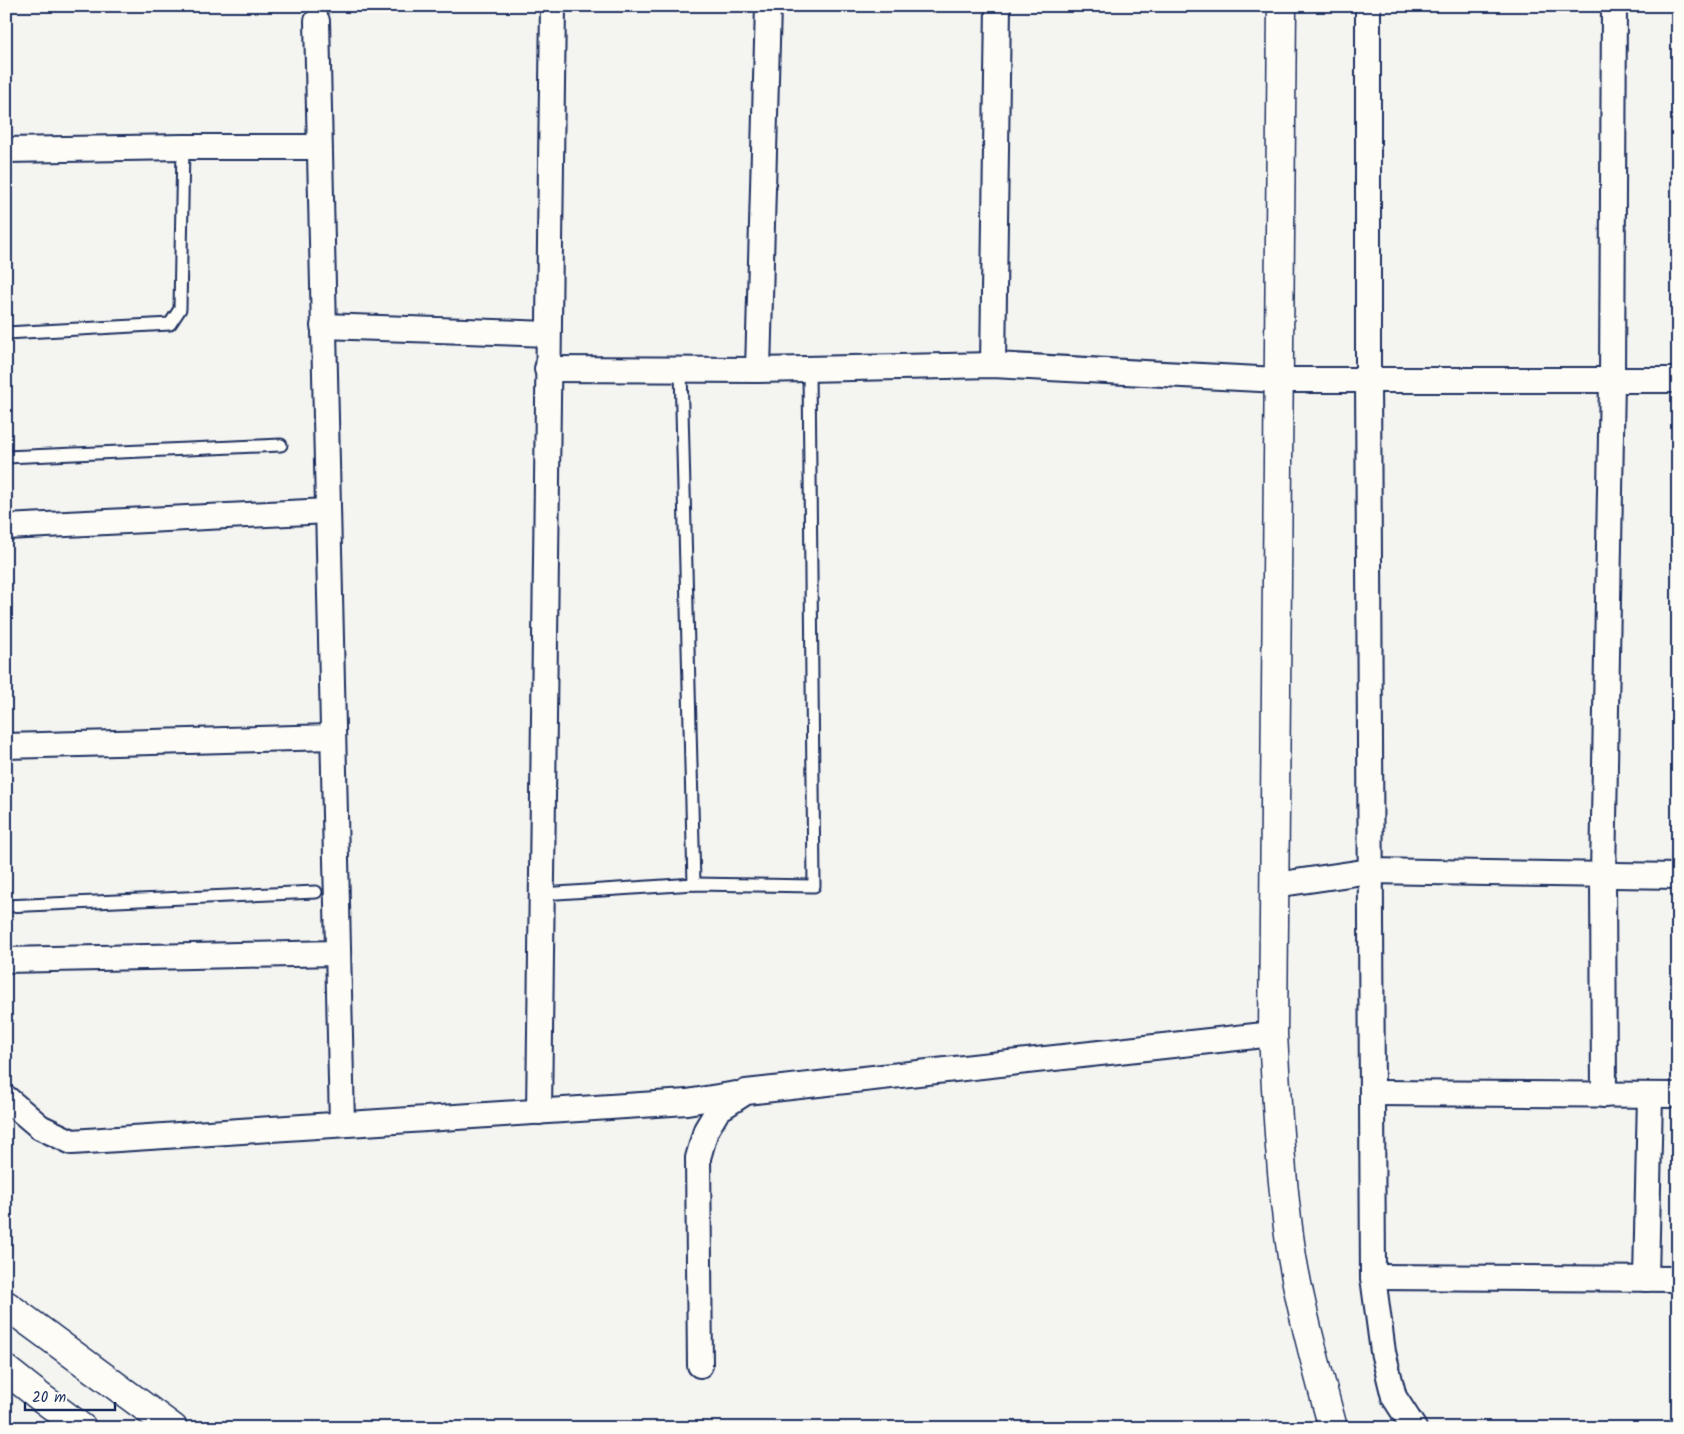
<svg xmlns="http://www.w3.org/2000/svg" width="1684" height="1434" font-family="Kalam,sans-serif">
  <rect width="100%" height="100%" fill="#f4f4f1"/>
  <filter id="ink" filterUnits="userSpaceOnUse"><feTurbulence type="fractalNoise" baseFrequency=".02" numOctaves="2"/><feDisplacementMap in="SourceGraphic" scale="10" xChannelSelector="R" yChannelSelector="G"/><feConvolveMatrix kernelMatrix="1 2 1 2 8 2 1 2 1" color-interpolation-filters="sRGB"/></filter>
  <g filter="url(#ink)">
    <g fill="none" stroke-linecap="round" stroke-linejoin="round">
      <g stroke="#1b2f5e" stroke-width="15">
        <g id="lane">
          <polyline points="6,333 170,324 180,309 183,147"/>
          <polyline points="681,370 694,884"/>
          <polyline points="6,457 281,445"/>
          <polyline points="542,894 694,884 814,886 809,369"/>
          <polyline points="6,906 316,892"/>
        </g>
      </g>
      <g stroke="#1b2f5e" stroke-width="28">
        <g id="street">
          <polyline points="1368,6 1368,380 1373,1277 1383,1352 1394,1397 1414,1428"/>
          <polyline points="317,21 342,1124"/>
          <polyline points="6,150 183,147 319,147"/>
          <polyline points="323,326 548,334"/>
          <polyline points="993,365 998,6"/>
          <polyline points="547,369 758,370 993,365 1279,380 1678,380"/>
          <polyline points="758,370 768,6"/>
          <polyline points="6,527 328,511"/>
          <polyline points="6,746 333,737"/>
          <polyline points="1275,885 1370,871 1678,876"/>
          <polyline points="6,960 337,953"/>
          <polyline points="1372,1093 1678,1095"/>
          <polyline points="1604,1095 1603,875 1612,380 1614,6"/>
          <polyline points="6,1098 40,1127 72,1142 687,1102 736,1094"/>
          <polyline points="539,1112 553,6"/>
          <polyline points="1373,1277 1678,1279"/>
          <polyline points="1646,1279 1650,1095"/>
          <polyline points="700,1365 698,1158 706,1130 718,1110 746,1092 1273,1034"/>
        </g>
      </g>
      <g stroke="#1b2f5e" stroke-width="31">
        <path id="primary" d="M1282,6L1273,1034C1277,1108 1281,1184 1292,1257C1302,1315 1318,1372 1333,1428"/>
      </g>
      <g stroke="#1b2f5e" stroke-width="31">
        <g id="highway">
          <polyline points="6,1305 173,1428"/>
          <polyline points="6,1370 39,1396 82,1428"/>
        </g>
      </g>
      <use href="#lane" stroke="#fdfcf7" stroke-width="11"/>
      <use href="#street" stroke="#fdfcf7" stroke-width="24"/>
      <use href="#primary" stroke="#fdfcf7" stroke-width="28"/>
      <use href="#highway" stroke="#fdfcf7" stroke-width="28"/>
    </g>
  </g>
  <rect width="1684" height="1434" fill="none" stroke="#fdfcf7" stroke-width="25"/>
  <rect x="12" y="12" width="1659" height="1409" fill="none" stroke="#1b2f5e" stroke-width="2" filter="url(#ink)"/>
  <path d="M25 1402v8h90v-8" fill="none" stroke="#1b2f5e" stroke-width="2.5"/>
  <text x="32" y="1402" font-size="15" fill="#1b2f5e" stroke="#fdfcf7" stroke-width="4" paint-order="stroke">20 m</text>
</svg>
